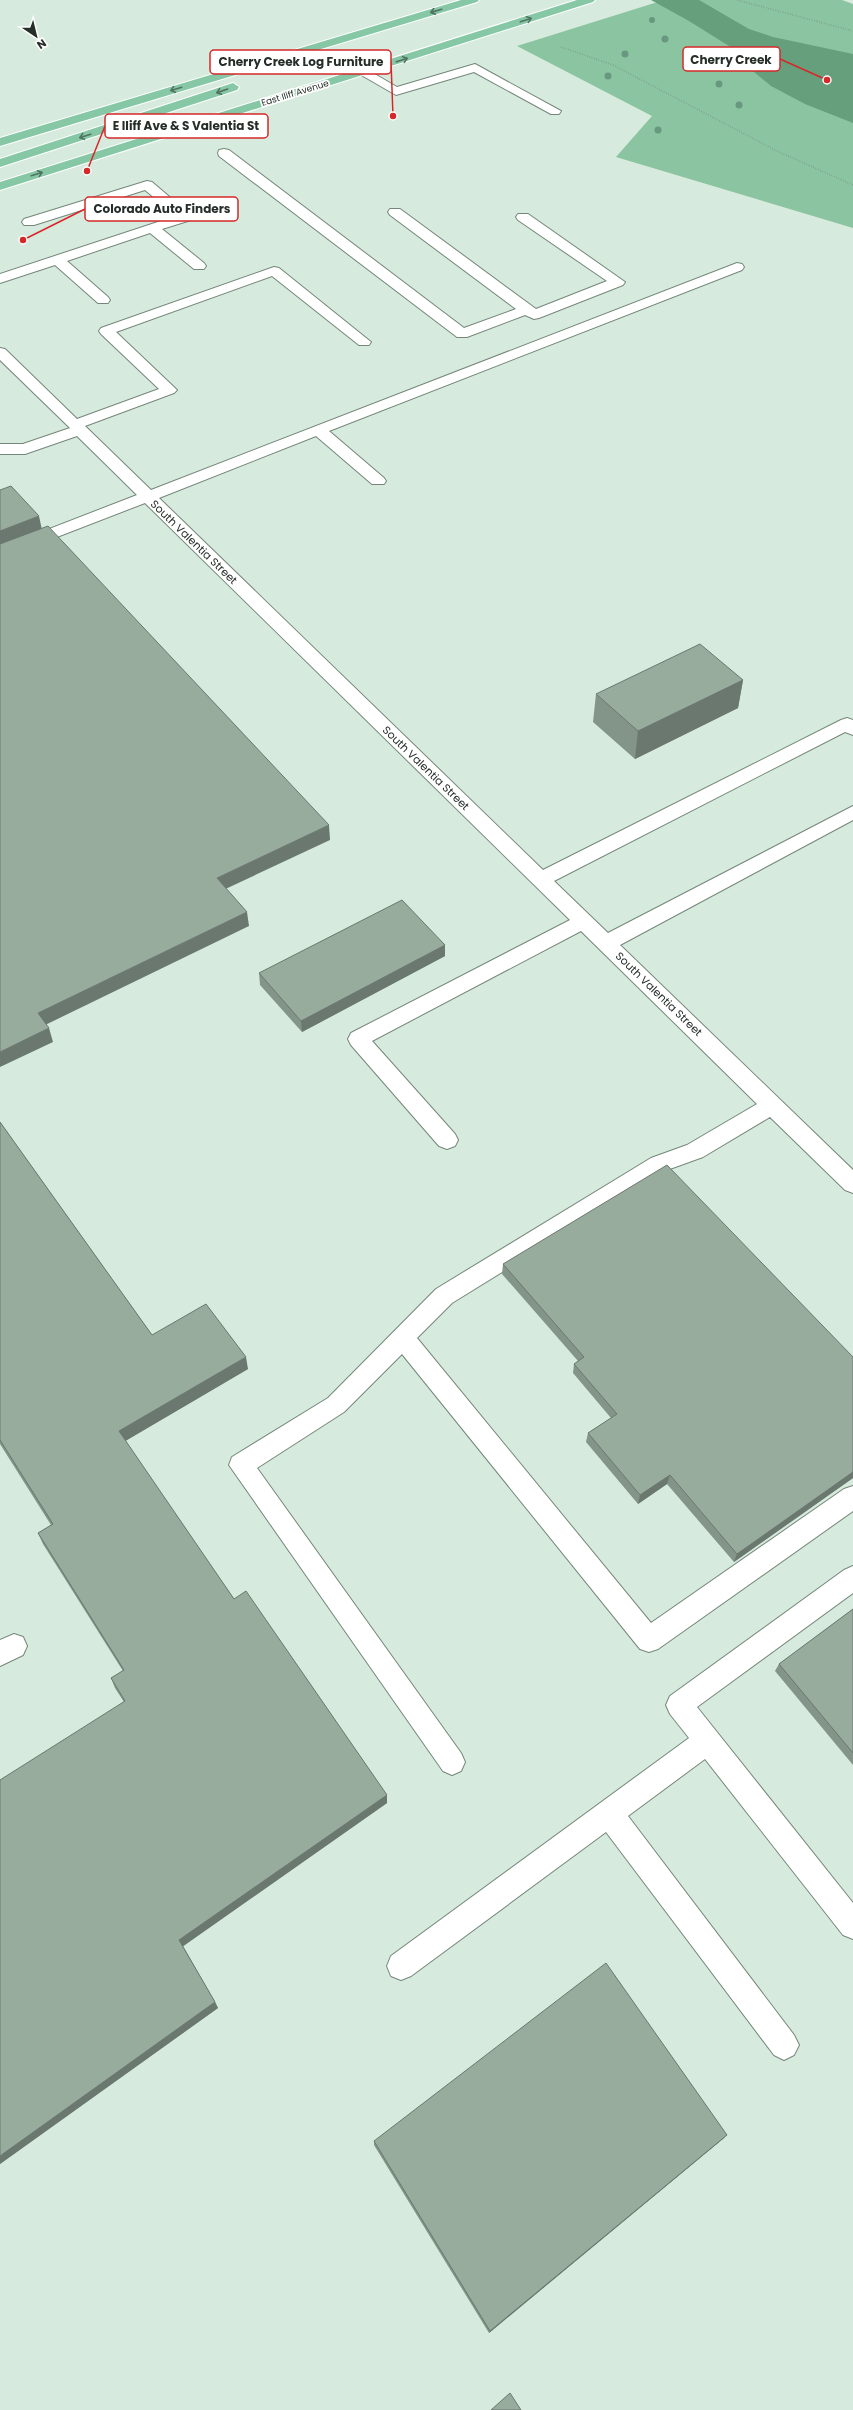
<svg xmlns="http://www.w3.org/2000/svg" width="853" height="2410" font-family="Poppins,sans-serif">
  <rect width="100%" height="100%" fill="#d6ebdd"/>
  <polygon fill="#8bc4a0" points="664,0 842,0 853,4 853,228 616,157 652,116 517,46"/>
  <polygon fill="#669f7c" points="651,0 699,0 749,29 773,37 853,54 853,123 805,104 771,86 748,67 737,51 689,21"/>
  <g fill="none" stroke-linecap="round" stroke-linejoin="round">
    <g stroke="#74877a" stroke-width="2">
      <g id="minor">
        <polygon points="475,64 561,111 559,114 551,114 474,72 396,95 356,72 362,68 366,69 397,87"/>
        <polygon points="224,149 229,150 464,328 516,309 390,215 388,212 390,209 400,209 536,309 607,281 518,220 516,217 518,214 528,214 625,282 623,285 539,318 534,319 525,315 467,337 457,337 219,156 218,153 219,150"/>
        <polygon points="147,181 152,182 193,217 191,220 162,229 204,263 206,266 204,269 194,269 150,233 67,261 108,297 110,300 108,303 98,303 55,265 0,283 0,274 176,216 145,190 34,225 24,225 22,222 24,219"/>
        <polygon points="737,263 742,264 744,267 742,270 329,431 384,478 386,481 384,484 372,484 316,436 159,498 543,870 841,720 847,718 853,720 853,735 845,732 554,881 608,933 853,806 853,820 620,945 853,1170 853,1193 845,1190 770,1117 703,1157 667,1170 452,1303 417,1338 651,1623 844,1489 853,1486 853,1511 658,1649 649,1652 640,1649 402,1354 344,1412 257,1468 461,1753 465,1762 461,1771 452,1775 443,1771 229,1465 232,1457 328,1398 436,1289 651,1158 687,1145 757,1104 581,931 372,1041 455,1134 458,1140 455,1146 447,1149 439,1146 351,1045 348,1039 351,1033 570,920 145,503 0,559 0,548 137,495 77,436 25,454 0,454 0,444 23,444 70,428 0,360 0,348 5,349 77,419 159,389 101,334 99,331 101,328 274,267 279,268 371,342 369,345 359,345 272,276 116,332 177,390 174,393 85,426 151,490"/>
        <polygon points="853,1566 853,1593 697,1707 853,1903 853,1939 843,1935 705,1759 628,1816 794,2035 799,2045 794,2055 784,2060 774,2055 606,1832 411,1976 401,1980 391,1976 387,1966 391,1956 689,1738 670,1714 666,1705 670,1696 844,1570"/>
        <polygon points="14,1634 23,1637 27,1646 23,1655 0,1666 0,1640"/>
      </g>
    </g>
    <g stroke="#fff" stroke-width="2">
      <g id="major">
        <polygon points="461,0 479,0 477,2 0,146 0,138"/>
        <polygon points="577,0 595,0 593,2 0,190 0,182"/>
        <polygon points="233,83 239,87 237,90 0,167 0,159"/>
      </g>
    </g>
    <g stroke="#78867d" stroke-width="1.5" stroke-dasharray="0.5 2" stroke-linecap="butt">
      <polyline points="737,0 853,31"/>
      <polyline points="561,47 613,65 777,151 853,185"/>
    </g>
    <use href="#minor" fill="#fff" fill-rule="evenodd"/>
    <use href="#major" fill="#86c7a5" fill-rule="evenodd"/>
  </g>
  <g fill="#68987f">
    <circle cx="652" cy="20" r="3"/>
    <circle cx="665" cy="39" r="3.5"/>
    <circle cx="625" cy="54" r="3.5"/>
    <circle cx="608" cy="76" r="3.5"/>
    <circle cx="719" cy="84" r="3.5"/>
    <circle cx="739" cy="105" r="3.5"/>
    <circle cx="658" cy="130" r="3.5"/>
  </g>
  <g fill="#839488">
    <polygon points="743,680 738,708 635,759 593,722 596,694"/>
    <polygon points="445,956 302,1032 260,985 259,973"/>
    <polygon points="0,1122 152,1335 248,1369 125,1441 234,1599 387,1803 183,1946 215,2002 218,2008 0,2164 124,1702 115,1688 111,1678 123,1671 43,1544 38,1533 51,1525 0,1444"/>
    <polygon points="503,1264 853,1357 853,1478 734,1562 667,1484 638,1504 586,1442 588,1433 611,1418 573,1373 574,1364 578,1361 502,1274"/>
    <polygon points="853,1609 853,1765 775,1671 779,1664"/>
    <polygon points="724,2138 489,2333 374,2145 374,2141"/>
  </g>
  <g fill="#6a786f">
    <polygon points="39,516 42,530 0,546 0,531"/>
    <polygon points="743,680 738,708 635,759 638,731"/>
    <polygon points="329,825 330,840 219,892 217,878"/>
    <polygon points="247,912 249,926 41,1027 38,1013"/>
    <polygon points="445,945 445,956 302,1032 301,1021"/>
    <polygon points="49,1028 53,1042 0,1067 0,1052"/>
    <polygon points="246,1357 248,1369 122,1443 119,1431"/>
    <polygon points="853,1472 853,1478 734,1562 737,1554"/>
    <polygon points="670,1475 667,1484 638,1504 640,1495"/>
    <polygon points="387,1795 387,1803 182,1947 179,1940"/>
    <polygon points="215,2002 218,2008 0,2164 0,2156"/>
    <polygon points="727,2135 724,2138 489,2333 490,2331"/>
  </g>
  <g fill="#98ac9e" stroke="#6a786f">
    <polygon points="11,486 39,516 0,531 0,490"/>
    <polygon points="48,526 329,825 217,878 247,912 38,1013 49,1028 0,1052 0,544"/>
    <polygon points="700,644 743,680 638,731 596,694"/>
    <polygon points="402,900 445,945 301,1021 259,973"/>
    <polygon points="0,1122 152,1335 206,1304 246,1357 119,1431 234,1599 246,1591 387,1795 179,1940 215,2002 0,2156 0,1780 125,1701 111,1678 124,1670 38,1533 53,1524 0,1440"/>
    <polygon points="667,1165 853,1357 853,1472 737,1554 670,1475 640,1495 588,1433 617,1414 574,1364 584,1357 503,1264"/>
    <polygon points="853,1609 853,1753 779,1664"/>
    <polygon points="606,1963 727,2135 490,2331 374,2141"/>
    <polygon points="510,2393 521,2410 491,2410"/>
  </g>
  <defs><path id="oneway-shaft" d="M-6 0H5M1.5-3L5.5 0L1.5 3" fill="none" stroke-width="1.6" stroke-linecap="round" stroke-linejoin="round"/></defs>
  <g stroke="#517361">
    <use href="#oneway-shaft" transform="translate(436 11) rotate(164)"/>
    <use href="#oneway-shaft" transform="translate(526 20) rotate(-18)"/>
    <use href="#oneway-shaft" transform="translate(402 60) rotate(-18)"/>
    <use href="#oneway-shaft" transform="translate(176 89) rotate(163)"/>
    <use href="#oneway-shaft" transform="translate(222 91) rotate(161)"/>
    <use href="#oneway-shaft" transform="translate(85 136) rotate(162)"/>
    <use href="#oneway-shaft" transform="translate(37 174) rotate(-17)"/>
  </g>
  <g text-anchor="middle" stroke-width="3.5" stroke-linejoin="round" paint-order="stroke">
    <g font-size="9" fill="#262e29" stroke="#fff">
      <text transform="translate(295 93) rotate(-17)" y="3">East Iliff Avenue</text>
    </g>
    <g font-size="11" fill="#262e29" stroke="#fff">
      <text transform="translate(194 542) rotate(44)" y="4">South Valentia Street</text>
      <text transform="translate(426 768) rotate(44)" y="4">South Valentia Street</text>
      <text transform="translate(659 994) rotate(44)" y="4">South Valentia Street</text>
    </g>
  </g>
  <path fill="none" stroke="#d62828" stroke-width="1.5" d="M827 80L780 59M393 116L391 62M87 171L105 126M23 240L85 209"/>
  <g fill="#d62828" stroke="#fff" stroke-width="1.5">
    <circle cx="827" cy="80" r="4"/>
    <circle cx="393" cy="116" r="4"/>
    <circle cx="87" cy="171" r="4"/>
    <circle cx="23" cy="240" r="4"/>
  </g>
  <g fill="#fff" stroke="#d62828" stroke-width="1.5">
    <rect x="683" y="47" width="97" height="24" rx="4"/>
    <rect x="210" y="50" width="181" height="24" rx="4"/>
    <rect x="105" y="114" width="163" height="24" rx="4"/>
    <rect x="85" y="197" width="153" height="24" rx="4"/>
  </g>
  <g font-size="12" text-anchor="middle" font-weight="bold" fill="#262e29">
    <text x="731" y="64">Cherry Creek</text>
    <text x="301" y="66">Cherry Creek Log Furniture</text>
    <text x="186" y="130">E Iliff Ave &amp; S Valentia St</text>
    <text x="162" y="213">Colorado Auto Finders</text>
  </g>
  <g transform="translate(36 36) rotate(145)" stroke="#ffffff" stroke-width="3" paint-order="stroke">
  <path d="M0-3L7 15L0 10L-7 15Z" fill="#262e29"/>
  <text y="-6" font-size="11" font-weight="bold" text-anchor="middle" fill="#262e29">N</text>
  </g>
</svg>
